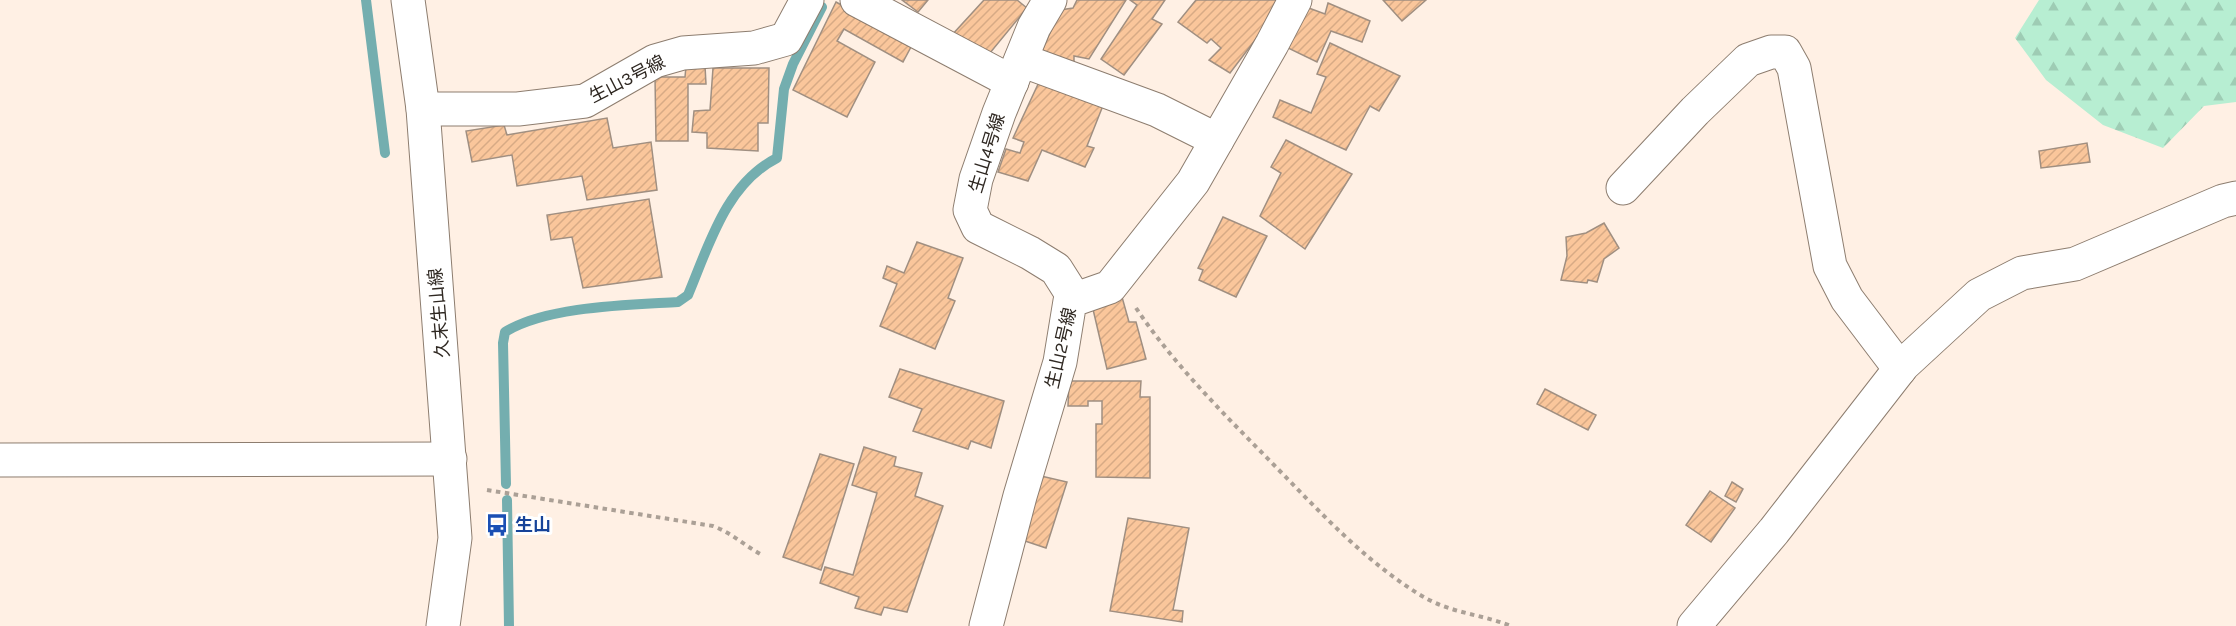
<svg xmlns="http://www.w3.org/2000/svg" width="2236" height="626" font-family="Karla,'Noto Sans JP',sans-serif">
  <defs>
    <pattern id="forest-firs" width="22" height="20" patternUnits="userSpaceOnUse" patternTransform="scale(1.5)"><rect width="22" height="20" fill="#b7eed2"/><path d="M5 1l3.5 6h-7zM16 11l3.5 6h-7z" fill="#9eccb4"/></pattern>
    <pattern id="building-hatch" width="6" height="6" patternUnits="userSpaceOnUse" patternTransform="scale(1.5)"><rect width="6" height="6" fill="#fac69b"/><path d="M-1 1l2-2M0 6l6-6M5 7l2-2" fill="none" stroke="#d7aa85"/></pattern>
  </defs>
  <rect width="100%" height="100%" fill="#fff0e4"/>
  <polygon fill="url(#forest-firs)" points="2039,0 2236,0 2236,102 2204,106 2163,148 2103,125 2046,80 2015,38"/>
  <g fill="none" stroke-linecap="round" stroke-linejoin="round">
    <g stroke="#74aeaf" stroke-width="10">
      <polyline points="366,0 385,153"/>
      <path d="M506,484L503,343L505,332C547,306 629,305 678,302L688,295C709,245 726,184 777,158L784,89L793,64L822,7"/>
      <polyline points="507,500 509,626"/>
    </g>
  </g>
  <g fill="url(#building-hatch)" stroke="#a08f81" stroke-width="1.5">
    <polygon points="902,0 928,0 918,12"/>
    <polygon points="984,0 1017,0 1027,8 985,59 952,35"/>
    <polygon points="1077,0 1126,0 1089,59 1074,56 1074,70 1039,58 1060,10 1073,8"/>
    <polygon points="1130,0 1165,0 1152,19 1162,24 1124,75 1101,59 1137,5"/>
    <polygon points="1196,0 1281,0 1284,2 1230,73 1209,60 1221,48 1211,39 1207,43 1178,22"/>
    <polygon points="1383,0 1426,0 1402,21"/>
    <polygon points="836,2 912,45 903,62 844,29 837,41 875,62 847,117 793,90"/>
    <polygon points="1328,3 1370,21 1362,42 1331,31 1317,62 1288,48 1306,7 1325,14"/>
    <polygon points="1330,43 1400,76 1379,111 1370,106 1346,150 1273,117 1280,100 1311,113 1326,77 1317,74"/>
    <polygon points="686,66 705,66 706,84 688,84 688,141 656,141 655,77 685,77"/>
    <polygon points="713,68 769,68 768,123 758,123 758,151 707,148 707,133 692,132 694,111 710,110"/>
    <polygon points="1040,80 1104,103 1087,146 1094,148 1085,167 1042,150 1028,181 998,172 1006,149 1020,153 1024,142 1013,138"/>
    <polygon points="607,118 613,148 651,142 657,190 587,200 582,176 517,186 512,155 472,162 466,131 504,125 507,135"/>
    <polygon points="1286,140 1352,174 1305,249 1260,216 1281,173 1271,167"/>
    <polygon points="2087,143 2090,162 2041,168 2039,151"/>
    <polygon points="649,199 662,277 583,288 572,237 551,240 547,215"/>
    <polygon points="1223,217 1267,236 1236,297 1199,280 1203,270 1198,268"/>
    <polygon points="1604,223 1619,248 1604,259 1597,282 1588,280 1587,283 1561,280 1567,256 1566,237 1586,233"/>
    <polygon points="917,242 963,258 948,298 955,301 935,349 880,326 897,284 883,278 887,266 904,273"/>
    <polygon points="1122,297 1129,322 1136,322 1146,359 1107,369 1092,305"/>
    <polygon points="900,369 1004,401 991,448 971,441 968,449 913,431 922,409 889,397"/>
    <polygon points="1069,381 1141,381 1140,397 1150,397 1150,478 1096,477 1096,424 1102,424 1102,401 1088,401 1088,406 1068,406"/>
    <polygon points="1545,389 1596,415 1588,430 1537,404"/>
    <polygon points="864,447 896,457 894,466 922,473 915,496 943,506 907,612 884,607 881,615 855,608 859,597 820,583 825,567 853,575 877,493 852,485"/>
    <polygon points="820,454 854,464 821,570 783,557"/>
    <polygon points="1041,476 1067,482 1046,548 1019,539"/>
    <polygon points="1732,482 1743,489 1736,502 1725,496"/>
    <polygon points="1710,491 1735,508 1711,542 1686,525"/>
    <polygon points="1128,518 1189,528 1173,610 1183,611 1182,622 1110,611"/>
  </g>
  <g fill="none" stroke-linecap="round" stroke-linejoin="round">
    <g stroke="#8d7d6f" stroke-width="35">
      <g id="minor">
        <polyline points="408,0 423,109 455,538 443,626"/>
        <polyline points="857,0 1012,82"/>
        <polyline points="1050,0 1034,27 999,113 976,179 970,210 978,227 1030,253 1056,269 1075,299"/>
        <polyline points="1021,60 1157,110 1217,140"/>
        <polyline points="423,109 518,109 585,101 655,61 683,53 754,48 786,39 807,0"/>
        <polyline points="1623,188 1695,111 1748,60 1771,52 1785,52 1794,68 1830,266 1847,299 1900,369"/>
        <polyline points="0,460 450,459"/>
        <polyline points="986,626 1020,496 1060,362 1070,301 1110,287 1193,182 1272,44 1295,0"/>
        <polyline points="1694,626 1774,531 1903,365 1979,295 2022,273 2075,264 2223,201 2236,198"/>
      </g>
    </g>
    <g stroke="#aba096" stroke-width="4" stroke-dasharray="4.5 4.5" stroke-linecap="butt">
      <path d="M1136,308C1175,366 1225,415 1274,465C1319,511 1363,559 1417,593C1450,614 1478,613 1511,626"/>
      <path d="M487,490L713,526C732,533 745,546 762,555"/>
    </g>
    <use href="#minor" stroke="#fff" stroke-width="33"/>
  </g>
  <defs>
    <g id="bus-bare" transform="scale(1.8)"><path d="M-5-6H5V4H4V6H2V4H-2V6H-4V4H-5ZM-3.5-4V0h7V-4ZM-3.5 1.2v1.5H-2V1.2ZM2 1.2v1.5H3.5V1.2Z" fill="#1a4fb4" stroke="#fff" stroke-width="2.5" paint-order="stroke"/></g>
  </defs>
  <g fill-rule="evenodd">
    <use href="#bus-bare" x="497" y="525"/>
  </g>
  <g text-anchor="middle" stroke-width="6" stroke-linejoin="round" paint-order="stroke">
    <g font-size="18" fill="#2f2822" stroke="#fff">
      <text transform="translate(627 79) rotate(-27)" y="6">生山3号線</text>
      <text transform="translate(987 153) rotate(-73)" y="6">生山4号線</text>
      <text transform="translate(439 313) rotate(-95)" y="6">久末生山線</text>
      <text transform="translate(1061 348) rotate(-77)" y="6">生山2号線</text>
    </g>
    <g font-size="18" font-weight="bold" fill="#164399" stroke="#fff" text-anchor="start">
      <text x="515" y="531">生山</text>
    </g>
  </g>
</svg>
